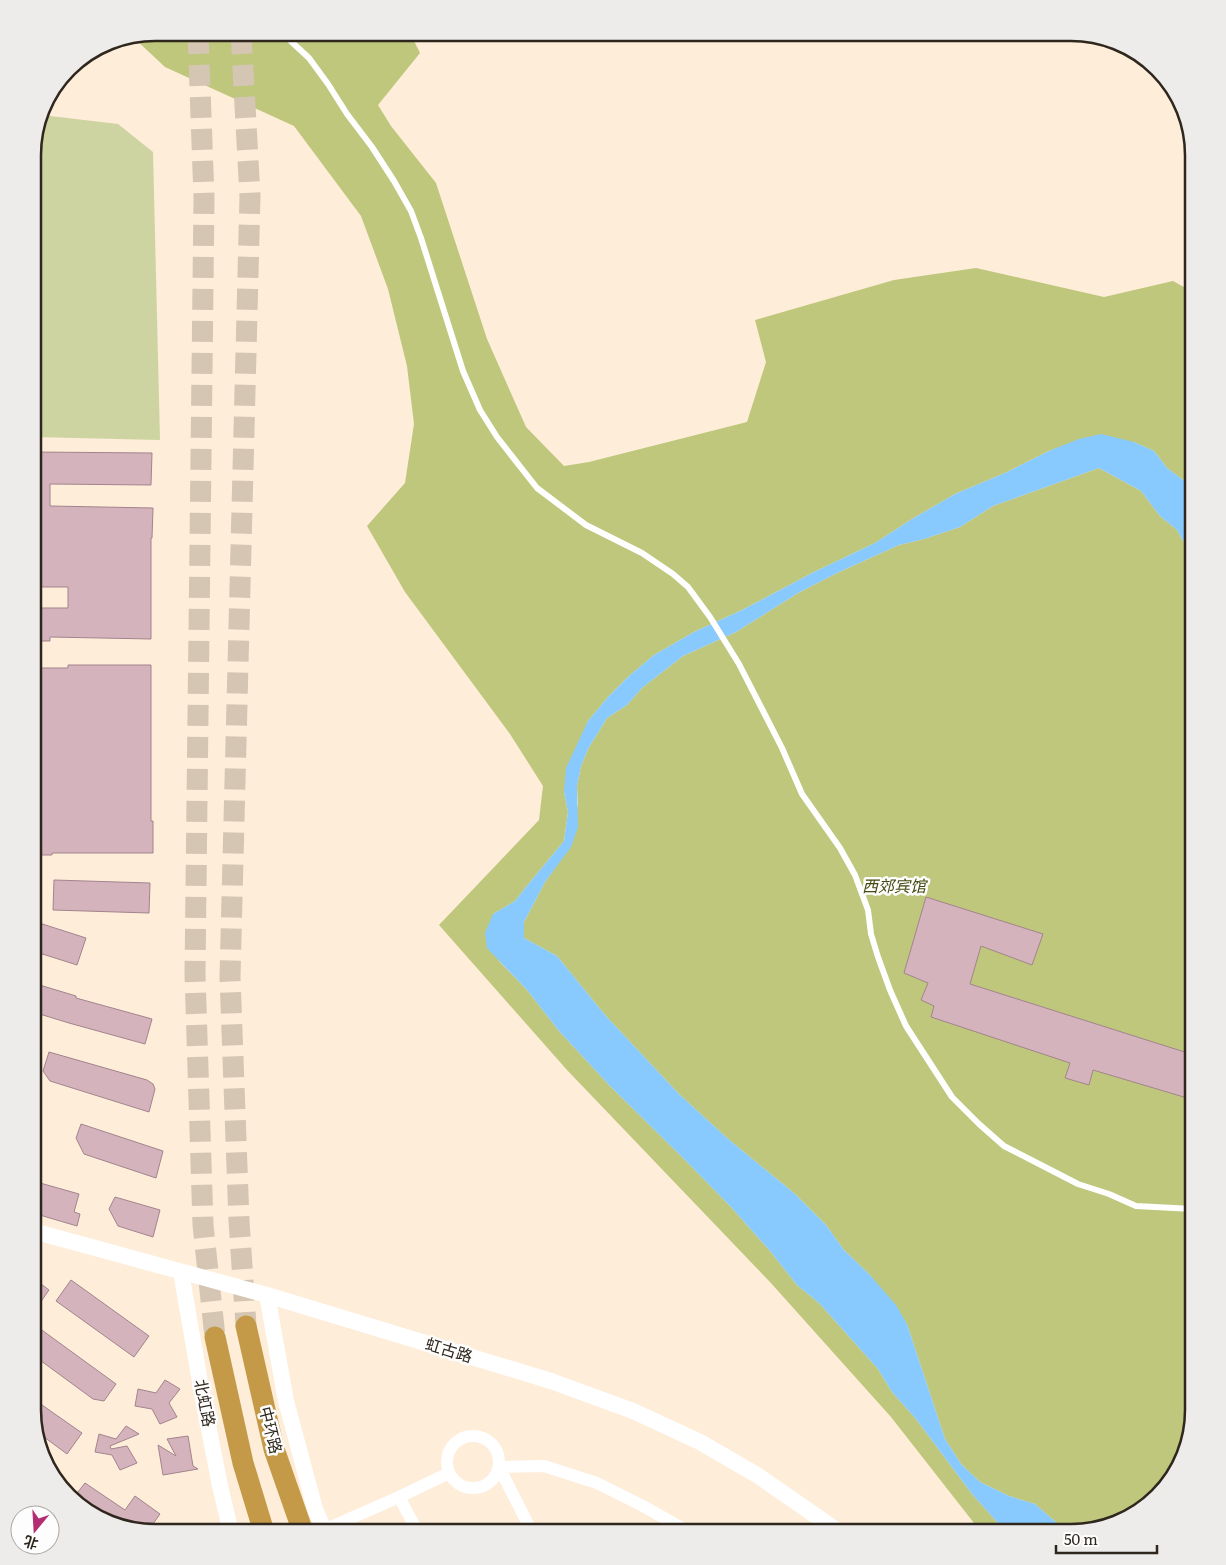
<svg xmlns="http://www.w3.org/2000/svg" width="1226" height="1565" font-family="Literata,'Noto Sans SC',serif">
  <rect width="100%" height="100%" fill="#feedd9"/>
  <polygon fill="#cdd4a2" points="42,115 118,124 153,152 160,440 33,437 33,147"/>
  <g fill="#bec77b">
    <polygon points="156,33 410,33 420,53 378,105 391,126 436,183 487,339 526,427 564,466 589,462 747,422 766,362 755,320 894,280 976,268 1104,297 1173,281 1193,292 1193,494 1190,485 1167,468 1154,451 1134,442 1051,450 1005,473 955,494 912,519 875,543 814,572 742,610 694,632 654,655 629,676 608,697 588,721 564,792 568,812 564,841 526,887 515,901 493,914 499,961 527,990 559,1031 609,1085 685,1160 731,1207 770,1251 797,1285 819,1303 878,1369 892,1392 916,1419 972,1494 1006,1532 981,1532 891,1417 770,1282 567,1070 439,925 539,820 543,786 510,734 405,592 367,526 405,483 414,424 407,366 388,289 361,216 294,126 165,67 133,37"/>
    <polygon points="1099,468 1141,491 1160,516 1177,530 1189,551 1190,570 1193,577 1193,1410 1177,1471 1139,1512 1071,1532 1063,1532 1058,1524 1035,1504 1009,1496 980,1482 961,1464 945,1439 907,1324 869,1274 844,1250 826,1225 795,1194 727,1138 679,1094 605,1015 557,956 524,938 524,922 545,882 557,865 578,805 577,786 581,766 588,749 607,718 627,705 642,688 683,656 736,632 798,593 837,573 899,545 924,539 960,527 993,506"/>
  </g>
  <polygon fill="#88cafe" points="1101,434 1134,442 1154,451 1167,468 1190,485 1193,494 1193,577 1190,570 1189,551 1177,530 1160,516 1141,491 1099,468 993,506 960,527 924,539 899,545 837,573 798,593 736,632 683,656 642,688 627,705 607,718 588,749 581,766 577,786 578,827 571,847 545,882 524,922 524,938 557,956 605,1015 679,1094 727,1138 795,1194 826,1225 844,1250 869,1274 896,1305 907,1324 945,1439 961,1464 980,1482 1009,1496 1035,1504 1058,1524 1063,1532 1006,1532 972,1494 916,1419 892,1392 878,1369 819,1303 797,1285 770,1251 731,1207 685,1160 609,1085 559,1031 527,990 487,948 485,933 493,914 515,901 526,887 564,841 568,812 564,792 566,768 588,721 608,697 629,676 654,655 694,632 742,610 814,572 875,543 912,519 955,494 1005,473 1051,450 1079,439"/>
  <g fill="#d4b3bc" stroke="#a3848d">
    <polygon points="33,452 152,453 151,485 50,484 50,506 153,508 152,538 151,538 151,639 50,637 50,641 33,641 33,608 68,608 68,587 33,587"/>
    <polygon points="68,665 151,665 151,821 153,821 153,853 52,853 52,855 33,855 33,668 68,668"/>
    <polygon points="54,880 150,883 149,913 53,910"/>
    <polygon points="926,897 1043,934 1032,965 981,946 970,984 1194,1055 1194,1100 1093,1070 1089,1085 1065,1078 1070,1063 931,1017 934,1006 921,1000 928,983 904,973"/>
    <polygon points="33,921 86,938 77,965 33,951"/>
    <polygon points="33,983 76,996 76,998 152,1019 145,1044 69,1023 33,1012"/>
    <polygon points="49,1052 147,1080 153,1084 155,1089 149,1112 50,1081 43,1071"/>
    <polygon points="81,1124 163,1151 156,1178 84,1154 76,1138"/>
    <polygon points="33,1181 79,1194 74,1212 80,1214 77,1226 33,1213"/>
    <polygon points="115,1197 160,1210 153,1237 118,1226 109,1209"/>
    <polygon points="33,1278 49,1290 33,1313"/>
    <polygon points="71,1280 149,1336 134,1357 56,1301"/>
    <polygon points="39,1328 116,1384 104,1401 93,1399 33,1355 33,1337"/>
    <polygon points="165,1380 180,1389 169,1403 177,1417 160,1424 152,1409 135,1406 138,1389 156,1393"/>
    <polygon points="32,1398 82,1433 67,1454 40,1434 32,1409"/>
    <polygon points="126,1426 139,1434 110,1446 111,1449 127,1446 137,1463 120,1470 112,1455 95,1452 99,1434 116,1439"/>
    <polygon points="188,1436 193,1466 198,1469 163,1475 158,1445 176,1456 167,1439"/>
    <polygon points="85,1483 125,1510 135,1496 160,1514 148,1531 94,1516 74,1497"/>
  </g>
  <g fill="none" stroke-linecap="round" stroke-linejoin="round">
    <g stroke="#d5c5b3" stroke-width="21" stroke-dasharray="21 11" stroke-linecap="butt">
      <polyline points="198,33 204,198 195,974 203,1225 215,1337"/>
      <polyline points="241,33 250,196 230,977 239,1221 246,1326"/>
    </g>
    <polyline stroke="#fff" stroke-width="6" points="282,33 309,58 328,84 347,114 372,147 394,181 411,211 421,238 463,371 480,410 497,437 537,488 586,525 642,553 673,574 688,587 710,617 739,664 782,748 802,794 840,848 855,875 868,910 871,934 878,957 890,990 906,1026 952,1097 979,1124 1004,1146 1078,1184 1109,1194 1136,1206 1193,1209"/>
    <g stroke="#fff" stroke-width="12">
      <circle cx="473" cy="1462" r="26"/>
      <polyline points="399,1497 418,1532"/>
      <polyline points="324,1530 399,1497 449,1473"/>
      <polyline points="532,1532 499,1467 544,1466 597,1483 643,1506 689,1532"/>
    </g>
    <g stroke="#fff" stroke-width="16">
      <polyline points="33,1231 267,1295 551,1381 633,1411 700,1442 757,1475 822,1520 839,1532"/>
      <polyline points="181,1272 203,1399 220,1486 231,1532"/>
      <polyline points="267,1295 286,1401 315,1509 325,1532"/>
    </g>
    <g stroke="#c49a48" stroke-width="21">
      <polyline points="246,1326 274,1449 303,1532"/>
      <polyline points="215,1337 243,1463 264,1532"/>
    </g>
  </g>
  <g text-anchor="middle" stroke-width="5" stroke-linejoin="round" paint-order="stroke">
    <g font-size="16" font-style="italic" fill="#44490f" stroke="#fdfdfd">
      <text x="894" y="892">西郊宾馆</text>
    </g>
    <g font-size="16" fill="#2f271d" stroke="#fdfdfd">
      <text transform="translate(449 1350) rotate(17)" y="6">虹古路</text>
      <text transform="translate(205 1403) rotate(79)" y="6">北虹路</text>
      <text transform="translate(271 1430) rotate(76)" y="6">中环路</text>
    </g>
  </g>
  <path d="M0 0H1226V1565H0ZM155 41H1071A114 114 0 0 1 1185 155V1410A114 114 0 0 1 1071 1524H155A114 114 0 0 1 41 1410V155A114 114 0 0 1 155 41Z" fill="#edeceb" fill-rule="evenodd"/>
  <path fill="none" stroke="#2f271d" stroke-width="2.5" d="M155 41H1071A114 114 0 0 1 1185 155V1410A114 114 0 0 1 1071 1524H155A114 114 0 0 1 41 1410V155A114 114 0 0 1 155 41Z"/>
  <g transform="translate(35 1530) rotate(198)"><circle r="24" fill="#fdfdfd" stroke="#aba7a3"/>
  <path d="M0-4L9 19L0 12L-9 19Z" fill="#b22d72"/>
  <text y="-8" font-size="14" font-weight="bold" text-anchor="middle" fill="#2f271d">北</text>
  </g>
  <path d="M1056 1545v8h101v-8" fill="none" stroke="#2f271d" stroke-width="2.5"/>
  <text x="1064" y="1545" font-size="15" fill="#2f271d" stroke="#fdfdfd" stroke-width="4" paint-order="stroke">50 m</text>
</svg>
